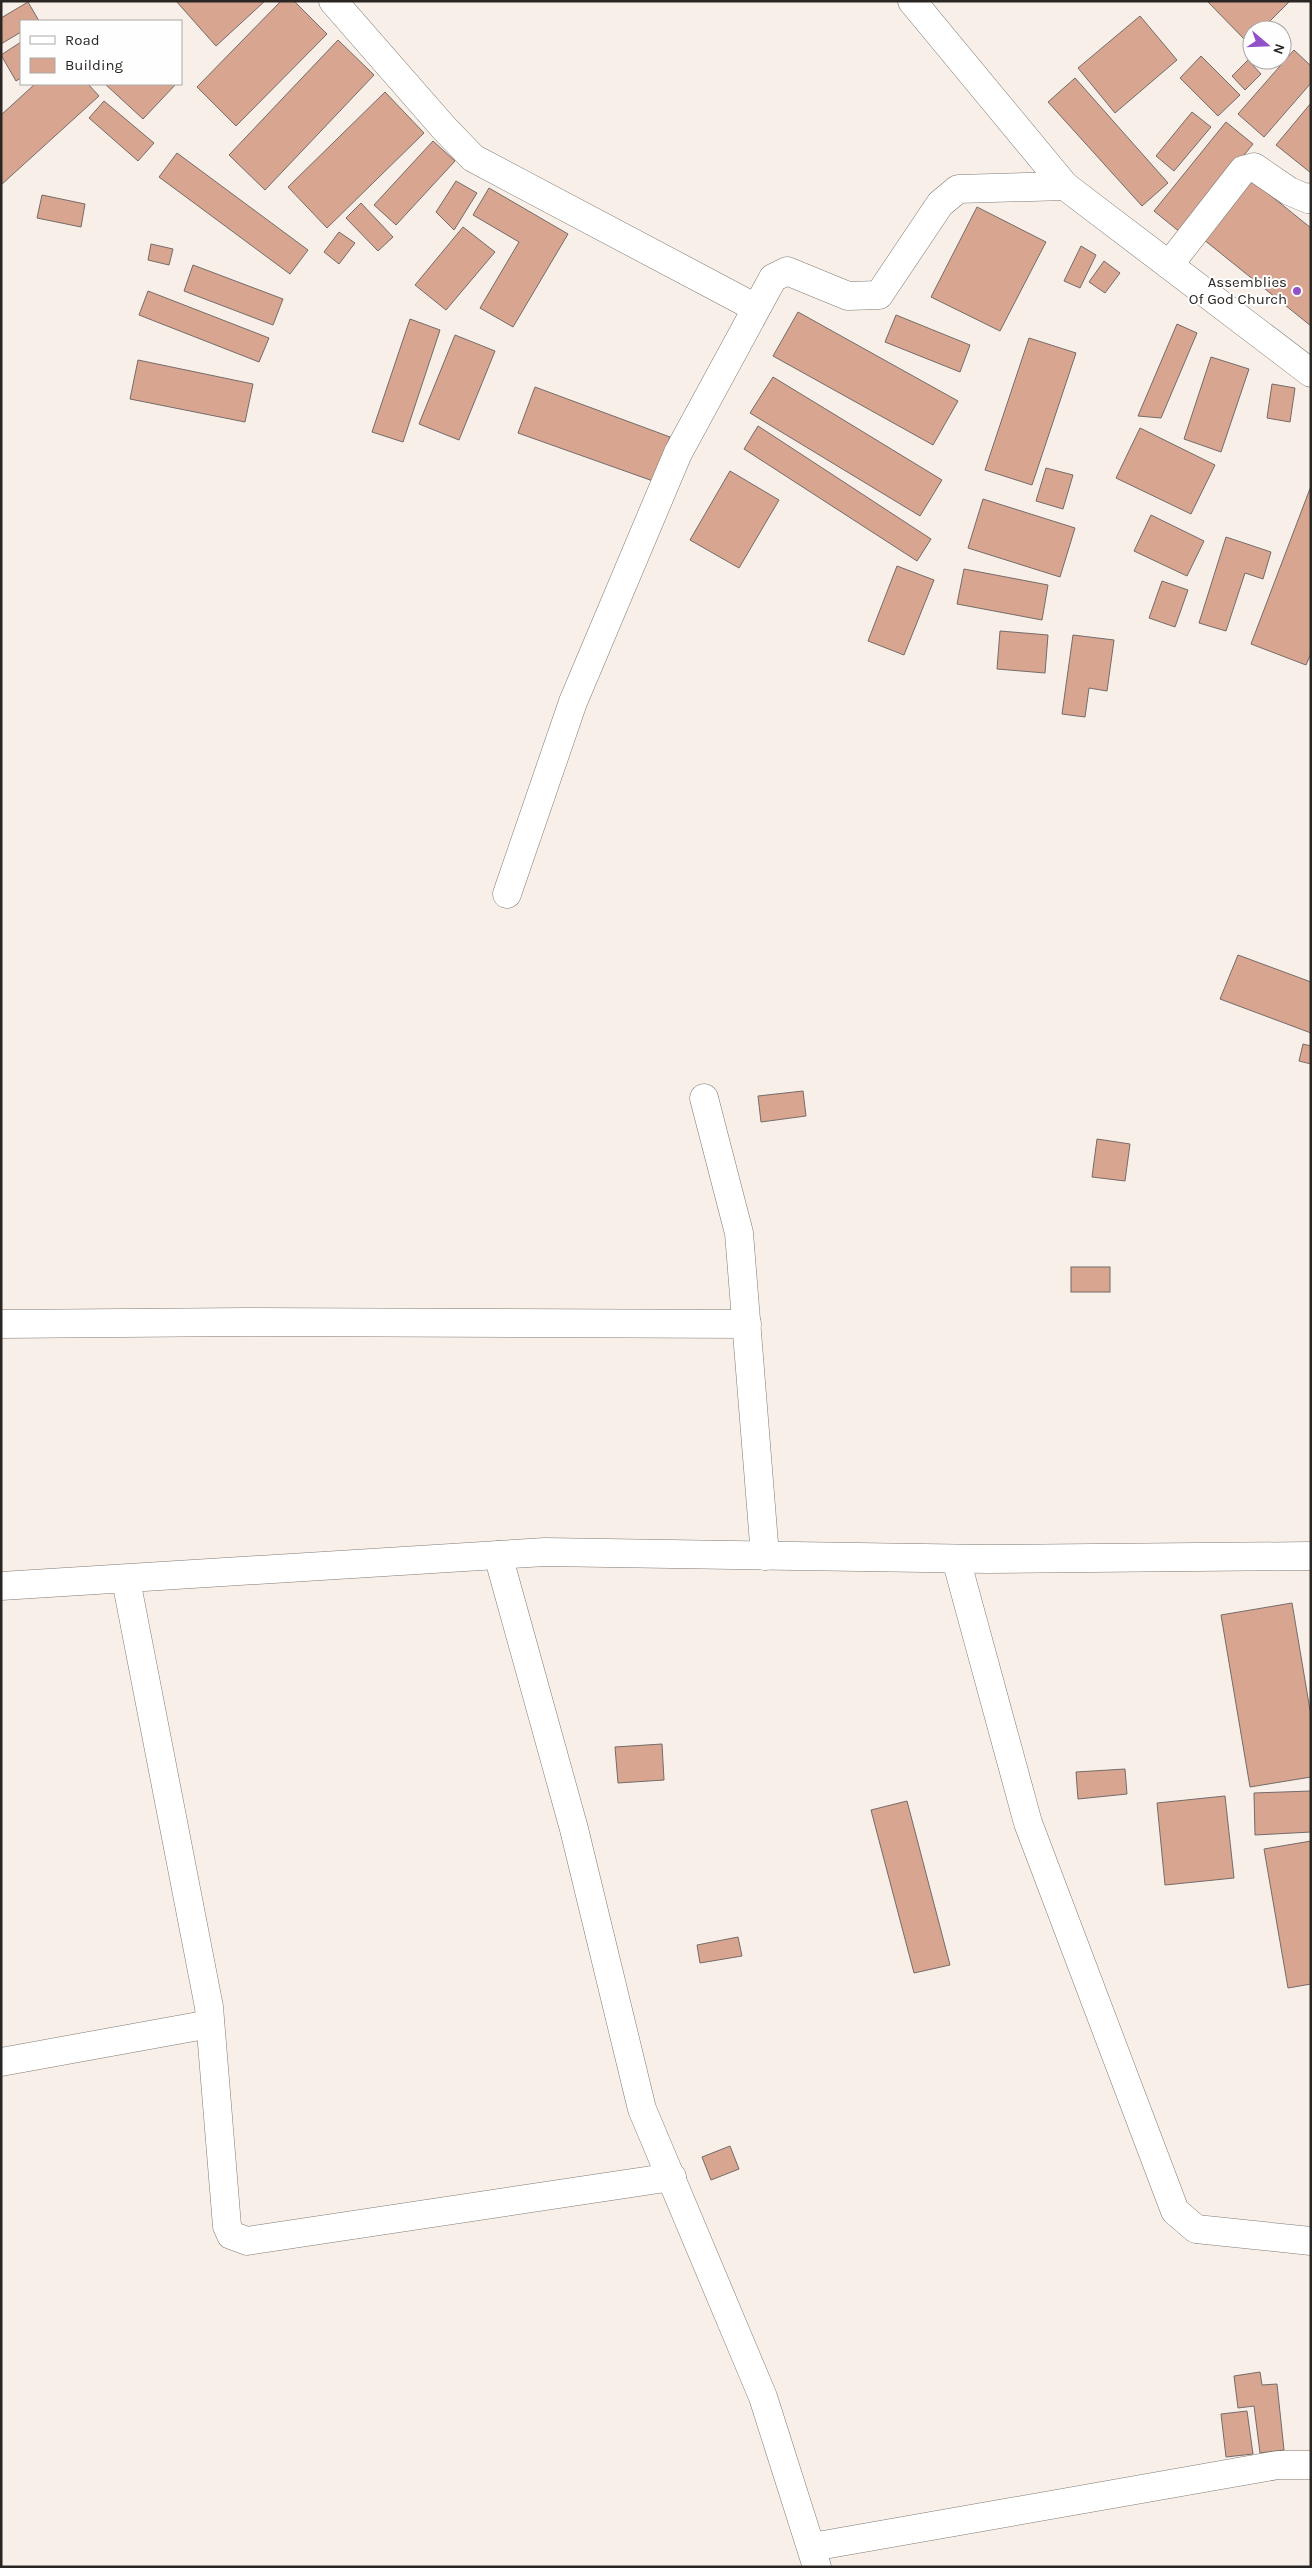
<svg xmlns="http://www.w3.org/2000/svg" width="1312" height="2568" font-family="Karla,sans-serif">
  <rect width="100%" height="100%" fill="#f7efe8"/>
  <g fill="#d8a591" stroke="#756b68">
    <polygon points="176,1 265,1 216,46"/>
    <polygon points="281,1 294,1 327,34 236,126 197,87"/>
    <polygon points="1207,1 1290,1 1261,30 1252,30 1252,39 1248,43"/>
    <polygon points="28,2 39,21 21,21 21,32 1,44 1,18"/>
    <polygon points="1140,16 1177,60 1115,113 1078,68"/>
    <polygon points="338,40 374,75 265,190 229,155"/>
    <polygon points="21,42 21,78 16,81 1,55"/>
    <polygon points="1294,50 1311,66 1311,83 1264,137 1238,114"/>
    <polygon points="1201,56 1240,95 1218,116 1180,78"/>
    <polygon points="1248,60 1261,74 1245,90 1232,76"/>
    <polygon points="1075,78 1168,183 1142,206 1048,102"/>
    <polygon points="35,84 88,84 99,96 1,185 1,115"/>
    <polygon points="105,84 176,84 143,119"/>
    <polygon points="385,92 424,133 327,228 288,187"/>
    <polygon points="104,101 154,143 138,161 89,118"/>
    <polygon points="1311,103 1311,173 1276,145"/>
    <polygon points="1192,112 1211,127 1174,171 1156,156"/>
    <polygon points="1226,122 1253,144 1181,233 1154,211"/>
    <polygon points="433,141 455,161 396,225 374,205"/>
    <polygon points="177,153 308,250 290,274 159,177"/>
    <polygon points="1250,179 1311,228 1311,326 1203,239"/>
    <polygon points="456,181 477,193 454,230 436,212"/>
    <polygon points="489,188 568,234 513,327 480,308 519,242 473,215"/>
    <polygon points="42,195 85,204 81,227 37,218"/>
    <polygon points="361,203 393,237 378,251 346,218"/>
    <polygon points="977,207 1046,242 1000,331 931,297"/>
    <polygon points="463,227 495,252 446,310 415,285"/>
    <polygon points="339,232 355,243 339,264 324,252"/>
    <polygon points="151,244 173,249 169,265 148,260"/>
    <polygon points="1081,246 1096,255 1080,288 1064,281"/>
    <polygon points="1104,261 1120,273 1105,293 1089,282"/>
    <polygon points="193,265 283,299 273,325 184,291"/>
    <polygon points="148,291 269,338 259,362 139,315"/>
    <polygon points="798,312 958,401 933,445 773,356"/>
    <polygon points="896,315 970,345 960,372 885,342"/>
    <polygon points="410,319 440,330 403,442 372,432"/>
    <polygon points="1177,324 1197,333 1161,418 1138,416"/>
    <polygon points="455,335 495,351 459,440 419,424"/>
    <polygon points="1029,338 1076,353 1032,485 985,470"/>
    <polygon points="1211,357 1249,369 1221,452 1184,439"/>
    <polygon points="138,360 253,384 245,422 130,399"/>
    <polygon points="773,377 942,480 920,516 750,413"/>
    <polygon points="1272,384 1295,388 1290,422 1267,418"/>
    <polygon points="535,387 670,437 653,481 518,433"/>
    <polygon points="758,426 931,539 917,561 744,449"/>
    <polygon points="1140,428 1215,465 1191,514 1116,478"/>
    <polygon points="1046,468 1073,475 1063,509 1036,501"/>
    <polygon points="730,471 779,500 739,568 690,540"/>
    <polygon points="1311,486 1311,653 1306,665 1251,644"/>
    <polygon points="983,499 1075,528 1060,577 968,548"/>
    <polygon points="1151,515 1204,541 1187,576 1134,551"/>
    <polygon points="1226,537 1271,552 1263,579 1245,573 1226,631 1199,623"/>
    <polygon points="897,566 934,580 904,655 868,641"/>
    <polygon points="964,569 1048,585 1042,620 957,604"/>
    <polygon points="1162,581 1188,590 1175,627 1149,618"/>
    <polygon points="1000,631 1048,635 1045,673 997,669"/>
    <polygon points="1073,635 1114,640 1107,691 1089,688 1085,717 1062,714"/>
    <polygon points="1238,955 1311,982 1311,1033 1220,999"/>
    <polygon points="1303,1044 1311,1046 1311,1064 1299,1061"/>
    <polygon points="803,1091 806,1116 761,1122 758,1096"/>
    <polygon points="1097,1139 1130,1144 1125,1181 1092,1177"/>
    <rect x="1071" y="1267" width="39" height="25"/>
    <polygon points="1292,1603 1311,1716 1311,1777 1250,1787 1221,1615"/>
    <polygon points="662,1744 664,1780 618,1783 615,1747"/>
    <polygon points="1125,1769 1127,1794 1078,1799 1076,1772"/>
    <polygon points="1311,1791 1311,1832 1255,1835 1254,1793"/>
    <polygon points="1225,1796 1234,1878 1165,1885 1157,1803"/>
    <polygon points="907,1801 950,1965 914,1973 871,1810"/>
    <polygon points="1311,1841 1311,1984 1288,1988 1264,1849"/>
    <polygon points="738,1937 742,1956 700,1963 697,1945"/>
    <polygon points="730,2146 739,2169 711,2180 702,2157"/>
    <polygon points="1260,2372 1262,2385 1277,2384 1284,2450 1260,2453 1254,2406 1238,2408 1234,2376"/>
    <polygon points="1247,2411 1253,2454 1226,2457 1221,2414"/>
  </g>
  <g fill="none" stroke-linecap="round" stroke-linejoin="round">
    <g stroke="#817a73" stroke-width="29">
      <g id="minor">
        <polyline points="333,1 444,128 473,158 756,308"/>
        <polyline points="912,1 1065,186 1311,373"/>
        <polyline points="1169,265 1243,170 1254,167 1289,191 1308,199 1311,197"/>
        <polyline points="507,894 573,702 678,453 773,278 787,271 848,296 879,295 940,204 958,189 1065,186"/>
        <polyline points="704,1098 739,1233 765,1556"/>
        <polyline points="1,1324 245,1322 747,1324"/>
        <polyline points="498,1555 574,1829 642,2109 763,2397 817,2567"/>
        <polyline points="956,1559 1028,1823 1175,2211 1196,2229 1311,2241"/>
        <polyline points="126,1580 209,2007 227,2226 231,2235 247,2241 672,2177"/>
        <polyline points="1,1586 545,1552 988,1559 1311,1556"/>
        <polyline points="1,2062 210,2024"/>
        <polyline points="812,2547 1278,2465 1311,2465"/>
      </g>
    </g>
    <use href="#minor" stroke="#fff" stroke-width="28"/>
  </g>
  <circle fill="#9351c7" stroke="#fefefe" stroke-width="2" cx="1297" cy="291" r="5"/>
  <g text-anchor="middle" stroke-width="4" stroke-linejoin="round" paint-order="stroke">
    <g font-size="15" fill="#292623" stroke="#fefefe" text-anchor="end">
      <text x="1287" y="287">Assemblies<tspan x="1287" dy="17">Of God Church</tspan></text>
    </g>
  </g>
  <rect width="1312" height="2568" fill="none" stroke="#292623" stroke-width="5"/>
  <rect x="20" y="20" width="162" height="65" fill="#fefefe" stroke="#a9a8a6"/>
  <rect x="30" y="36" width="25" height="8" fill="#ffffff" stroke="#a9a8a6"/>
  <text x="65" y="45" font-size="15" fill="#292623">Road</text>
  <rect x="30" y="58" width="25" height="15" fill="#d8a591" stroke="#a9a8a6"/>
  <text x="65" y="70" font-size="15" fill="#292623">Building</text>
  <g transform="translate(1267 45) rotate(109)"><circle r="24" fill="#fefefe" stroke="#a9a8a6"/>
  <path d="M0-4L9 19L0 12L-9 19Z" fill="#9351c7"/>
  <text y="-8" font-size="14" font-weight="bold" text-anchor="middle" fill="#292623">N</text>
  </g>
</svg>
